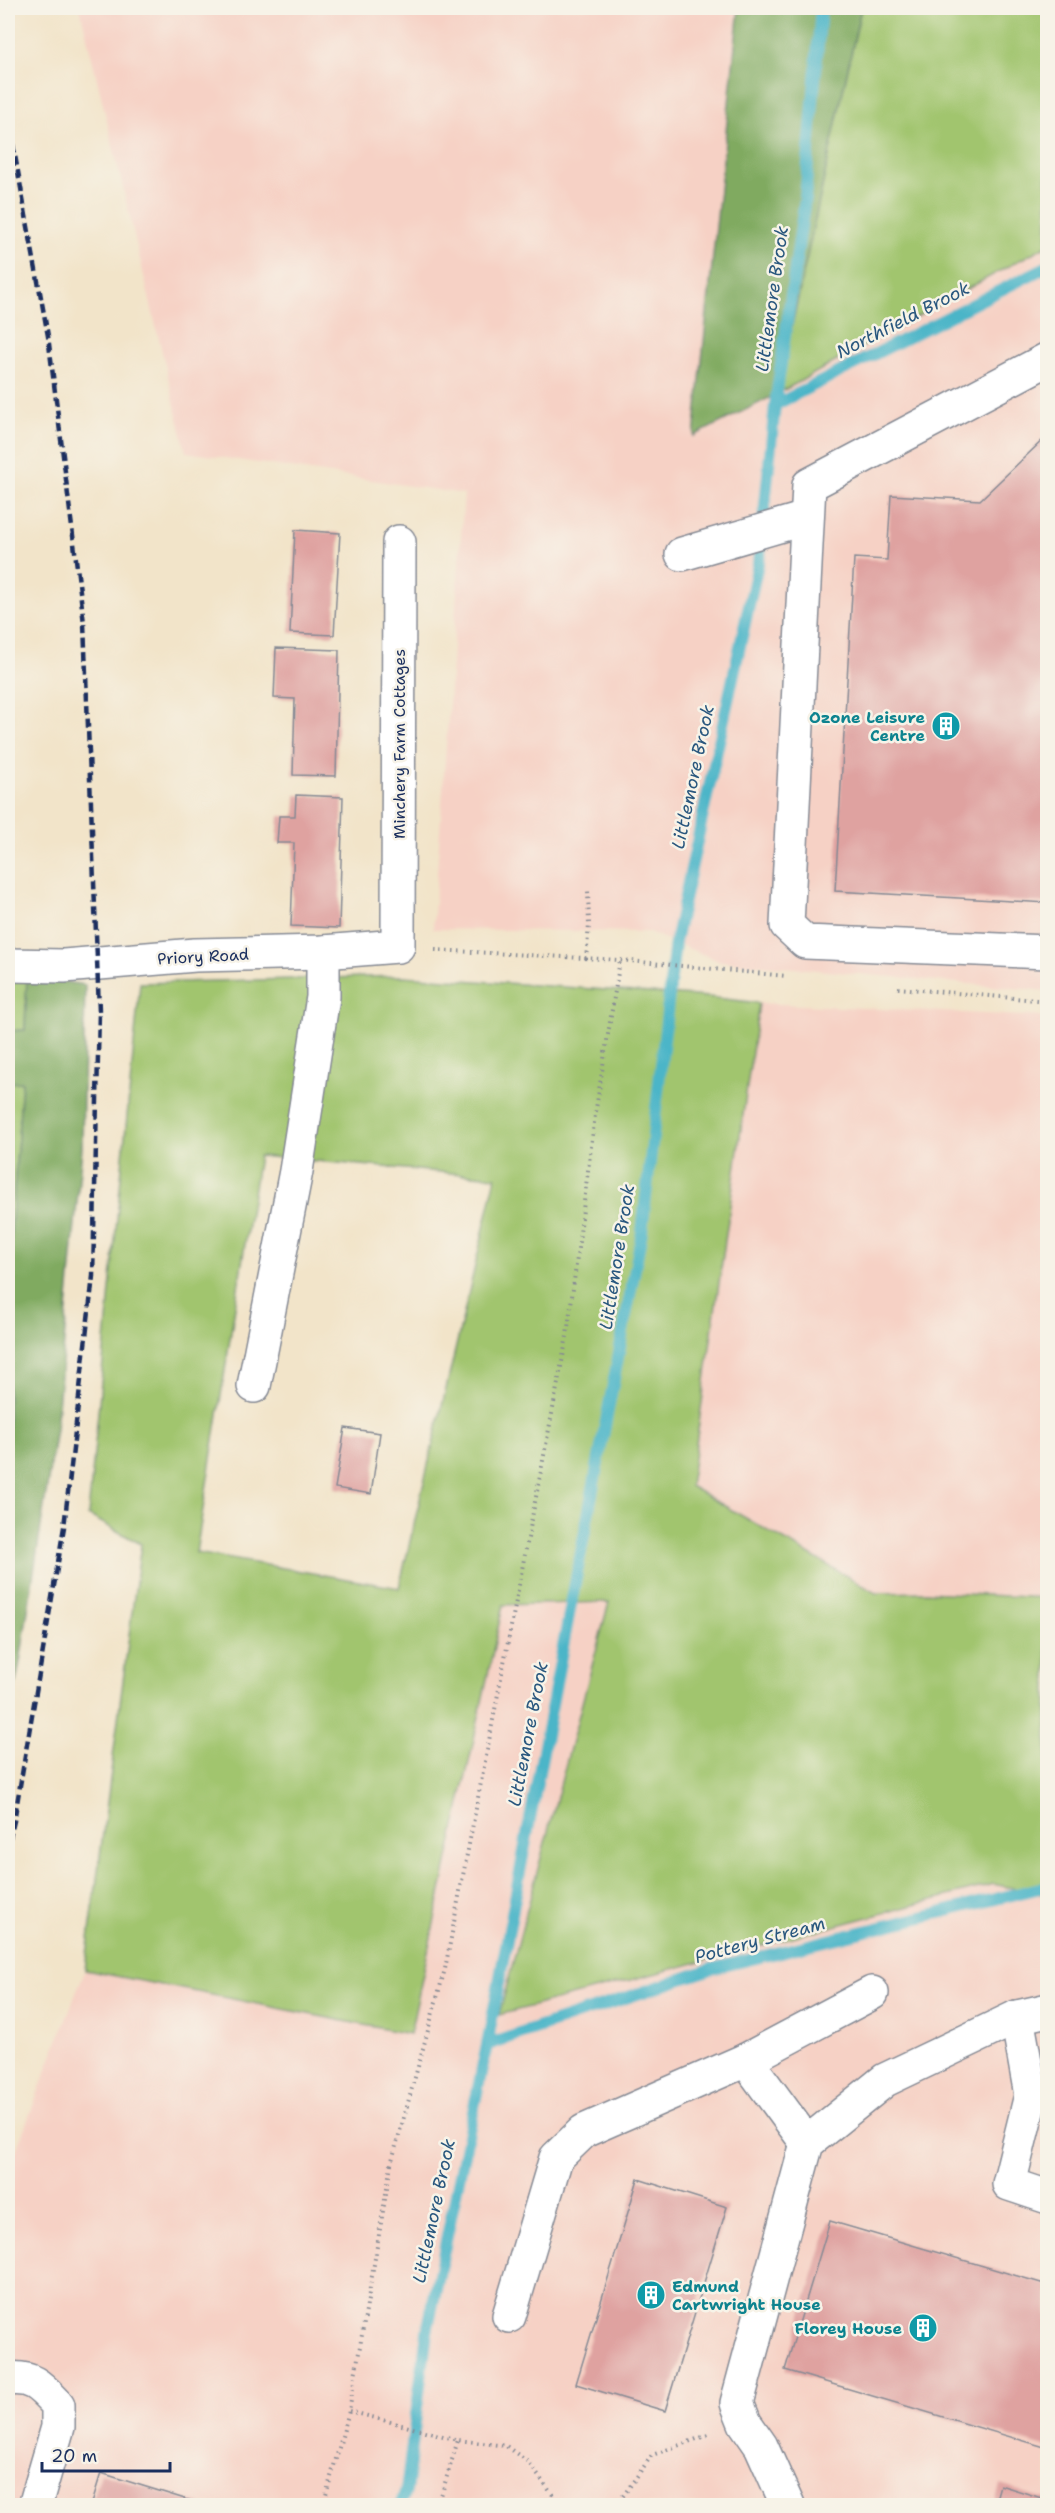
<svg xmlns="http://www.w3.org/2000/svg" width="1055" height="2513" font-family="'Shantell Sans',sans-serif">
  <rect width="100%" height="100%" fill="#f7f3e8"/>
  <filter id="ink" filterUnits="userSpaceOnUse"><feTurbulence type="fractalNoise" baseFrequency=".0167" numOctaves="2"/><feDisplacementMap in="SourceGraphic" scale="12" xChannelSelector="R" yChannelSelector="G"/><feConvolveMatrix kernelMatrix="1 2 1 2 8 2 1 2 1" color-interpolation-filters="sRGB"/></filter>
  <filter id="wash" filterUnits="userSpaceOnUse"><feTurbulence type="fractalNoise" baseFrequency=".008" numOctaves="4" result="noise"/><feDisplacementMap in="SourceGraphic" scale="24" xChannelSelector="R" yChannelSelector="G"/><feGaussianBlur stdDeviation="1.35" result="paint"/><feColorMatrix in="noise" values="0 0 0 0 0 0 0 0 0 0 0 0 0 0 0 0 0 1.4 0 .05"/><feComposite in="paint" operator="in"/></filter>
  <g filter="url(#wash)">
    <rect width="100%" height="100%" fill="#f2e4c9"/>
    <g fill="#f6d1c5">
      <polygon points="80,8 739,8 695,436 777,394 1047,245 1047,991 719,961 649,932 433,929 464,494 186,452"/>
      <polygon points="708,997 759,1003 1047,1017 1047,2505 8,2505 8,2171 85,1970 141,1543 399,1587 496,1177"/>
    </g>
    <g fill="#a1c56e" stroke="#5e7a66" stroke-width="1.5" fill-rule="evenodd">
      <polygon points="861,8 1047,8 1047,245 777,394"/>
      <polygon points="27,976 25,1030 8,1031 8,977"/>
      <path d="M403,976L708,997L759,1003L690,1486L876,1593L926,1592L1047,1598V1895L993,1884L499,2015L609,1602L503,1605L410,2034L85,1970L141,1544L88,1515L140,983ZM259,1156L496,1177L399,1588L196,1553Z"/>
      <polygon points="22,1081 8,1273 8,1083"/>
    </g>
    <g fill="#80aa61" stroke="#4e6c60" stroke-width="1.5">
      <polygon points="739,8 861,8 777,394 694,436"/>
      <polygon points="27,976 85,985 82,1148 56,1429 20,1662 8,1721 8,1273 22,1082 8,1083 8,1031 25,1030"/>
    </g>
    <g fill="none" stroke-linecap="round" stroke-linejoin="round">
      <g stroke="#4bb5c8" stroke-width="12">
        <polyline points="775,405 1048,266"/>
        <polyline points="487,2045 711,1969 1048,1886"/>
        <polyline points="400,2506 406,2491 427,2332 487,2045 642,1232 675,942 760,555 775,405 805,199 821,8"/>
      </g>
    </g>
    <g id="blocks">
      <g fill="#dfa2a0">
        <polygon points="1048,435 1048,903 835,891 854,558 887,560 891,495 980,500"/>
        <polygon points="295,530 340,533 334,635 290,633"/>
        <polygon points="276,648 339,650 336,776 293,775 295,699 274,698"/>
        <polygon points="296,795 343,797 339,928 291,926 294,843 277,843 279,816 295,816"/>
        <polygon points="345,1428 380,1433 371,1494 335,1488"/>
        <polygon points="638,2179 727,2207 665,2411 576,2384"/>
        <polygon points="830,2221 1048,2285 1048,2448 785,2370"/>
        <polygon points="101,2473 201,2504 200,2506 91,2506"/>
        <polygon points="1000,2485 1048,2500 1048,2506 994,2506"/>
      </g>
    </g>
  </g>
  <g filter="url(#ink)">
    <use href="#blocks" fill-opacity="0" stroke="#868a94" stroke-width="1.5"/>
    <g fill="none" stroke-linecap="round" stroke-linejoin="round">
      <g stroke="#868a94" stroke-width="36">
        <g id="minor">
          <polyline points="1048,359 809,485 787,925 805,942 1048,952"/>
          <polyline points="682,554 806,518"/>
          <polyline points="8,965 64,966 195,955 323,952 398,946 399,542"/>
          <polyline points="254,1386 296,1171 323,997 323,952"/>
          <polyline points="1017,2017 1031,2095 1009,2184 1048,2197"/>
          <polyline points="746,2060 872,1993"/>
          <polyline points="509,2316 556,2158 584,2131 746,2060 807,2143"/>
          <path d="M8,2379C33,2376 41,2387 58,2405V2427L35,2506"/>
          <polyline points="788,2506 761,2446 745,2423 737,2403 807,2143 885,2080 1017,2017 1048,2010"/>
        </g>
      </g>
      <g stroke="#868a94" stroke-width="4" stroke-dasharray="1.5 4.5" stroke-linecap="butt">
        <polyline points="435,950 620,960 786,976"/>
        <polyline points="586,959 589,925 588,890"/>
        <polyline points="898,988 1048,1001"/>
        <polyline points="349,2411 458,2440 506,2446 528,2462 561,2506"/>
        <polyline points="323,2506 349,2411 391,2164 445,1969 567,1336 595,1115 620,960"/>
        <polyline points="438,2506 458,2440"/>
        <polyline points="616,2506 652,2455 708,2435"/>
      </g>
      <use href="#minor" stroke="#fff" stroke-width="33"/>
      <polyline stroke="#1b2f5e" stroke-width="4.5" stroke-dasharray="9 4.5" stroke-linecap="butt" points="8,117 48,336 84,623 99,1011 93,1276 64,1527 14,1821 8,1846"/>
    </g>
  </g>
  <defs>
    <g id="building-disc" transform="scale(1.5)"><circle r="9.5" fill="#0f9aa8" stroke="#f7f3e8"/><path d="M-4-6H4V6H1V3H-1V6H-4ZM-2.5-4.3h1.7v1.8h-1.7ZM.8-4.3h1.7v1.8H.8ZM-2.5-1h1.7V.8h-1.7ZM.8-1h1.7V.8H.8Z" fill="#fff"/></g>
  </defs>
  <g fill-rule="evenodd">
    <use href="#building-disc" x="946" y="726"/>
    <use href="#building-disc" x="651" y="2295"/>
    <use href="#building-disc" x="923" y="2328"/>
  </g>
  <g text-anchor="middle" stroke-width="5" stroke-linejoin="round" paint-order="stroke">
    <g font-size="16" font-weight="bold" fill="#0d838f" stroke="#f7f3e8" text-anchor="end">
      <text x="925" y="723">Ozone Leisure<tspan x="925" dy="18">Centre</tspan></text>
      <text x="672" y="2292" text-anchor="start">Edmund<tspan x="672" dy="18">Cartwright House</tspan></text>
      <text x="902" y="2334">Florey House</text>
    </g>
    <g font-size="16" fill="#1b2f5e" stroke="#f7f3e8">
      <text transform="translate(399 744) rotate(-90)" y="6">Minchery Farm Cottages</text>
      <text transform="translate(203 956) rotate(-3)" y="6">Priory Road</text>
    </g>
    <g font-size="18" font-style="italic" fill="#29577e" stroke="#f7f3e8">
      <text transform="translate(772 299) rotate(-82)" y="6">Littlemore Brook</text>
      <text transform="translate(903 320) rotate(-27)" y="6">Northfield Brook</text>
      <text transform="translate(693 777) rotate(-78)" y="6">Littlemore Brook</text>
      <text transform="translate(617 1257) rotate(-81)" y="6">Littlemore Brook</text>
      <text transform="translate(528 1734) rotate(-79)" y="6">Littlemore Brook</text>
      <text transform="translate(760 1940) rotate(-15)" y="6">Pottery Stream</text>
      <text transform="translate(434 2211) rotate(-78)" y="6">Littlemore Brook</text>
    </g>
  </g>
  <rect width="1055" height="2513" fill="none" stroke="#f7f3e8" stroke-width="30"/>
  <path d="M42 2462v9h128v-9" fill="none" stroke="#1b2f5e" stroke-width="3"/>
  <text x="51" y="2462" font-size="18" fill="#1b2f5e" stroke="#f7f3e8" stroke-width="4.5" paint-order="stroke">20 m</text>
</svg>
